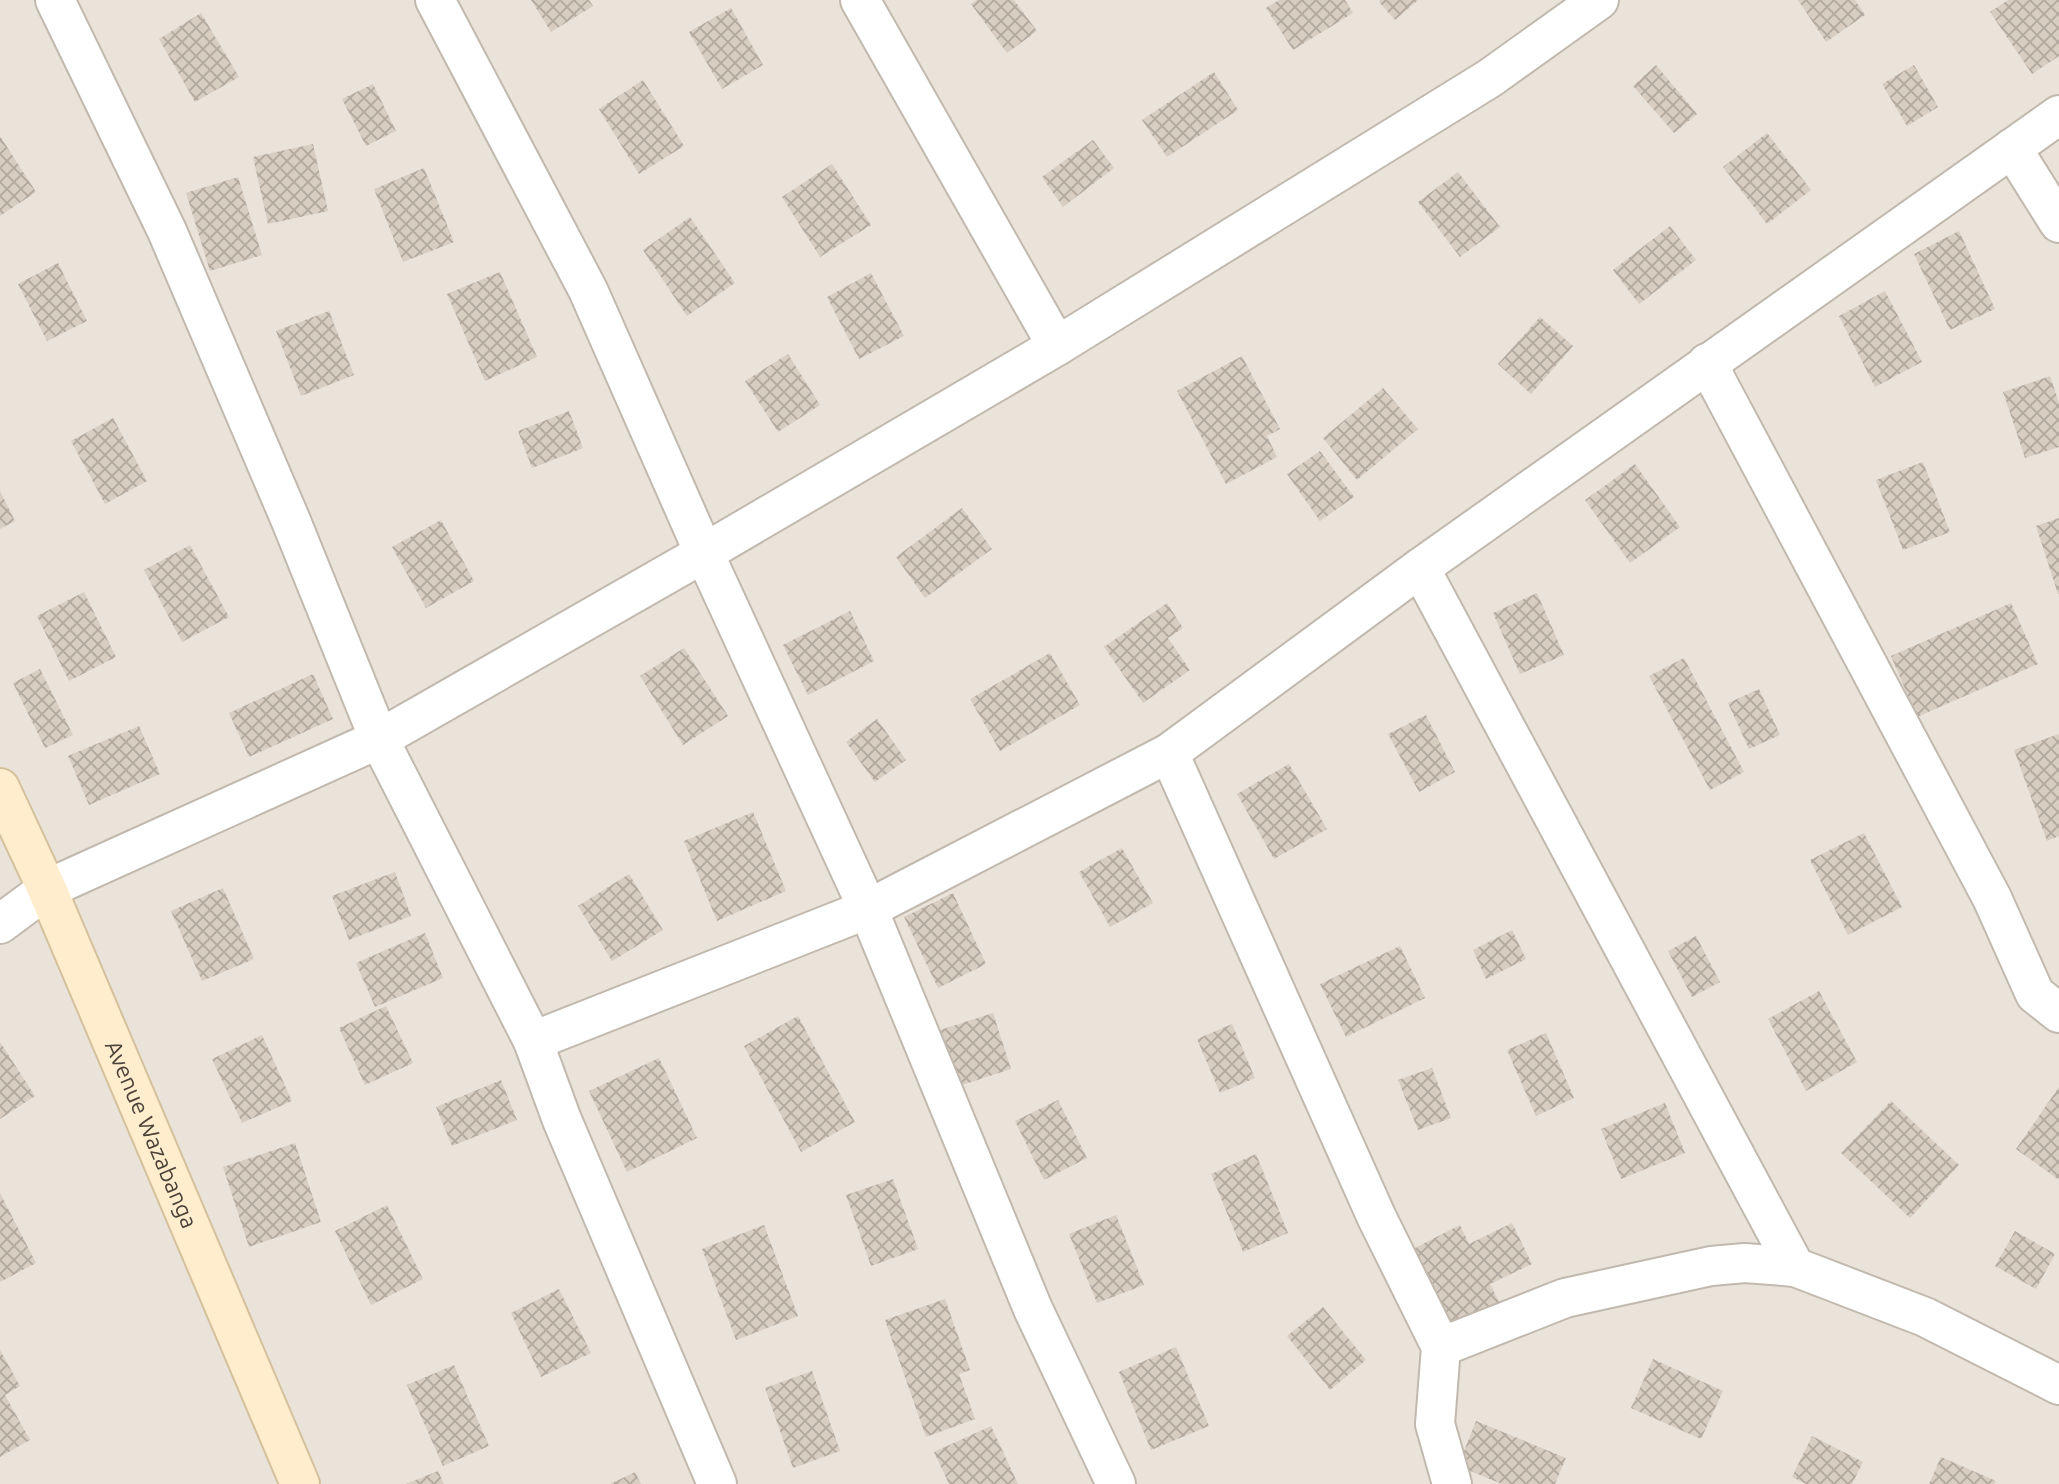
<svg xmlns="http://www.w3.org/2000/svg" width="2059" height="1484" font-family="Ubuntu,sans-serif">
  <defs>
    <pattern id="building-cross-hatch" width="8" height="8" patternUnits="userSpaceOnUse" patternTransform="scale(1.75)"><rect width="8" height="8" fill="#d8cdc1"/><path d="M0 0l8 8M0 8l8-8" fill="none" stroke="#b1a89e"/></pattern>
  </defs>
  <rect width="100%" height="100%" fill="#f6f2ec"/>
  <rect fill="#eae3da" x="0" y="0" width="2059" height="1484"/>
  <g fill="url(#building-cross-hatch)">
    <polygon points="531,0 589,0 593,6 551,32"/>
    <polygon points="977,0 1014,0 1037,31 1007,53 971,4"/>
    <polygon points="1279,0 1345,0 1353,13 1293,50 1266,8"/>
    <polygon points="1380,0 1418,0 1395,20 1379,2"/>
    <polygon points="1798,0 1855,0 1865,15 1826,42"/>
    <polygon points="2008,0 2059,0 2059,56 2032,74 1990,12"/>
    <polygon points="731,8 763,65 722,89 689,32"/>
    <polygon points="201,13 239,77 195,102 159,39"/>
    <polygon points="1656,65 1697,114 1674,133 1633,86"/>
    <polygon points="1914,65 1938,107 1907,126 1882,84"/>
    <polygon points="1214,72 1238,110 1167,157 1142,120"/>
    <polygon points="643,80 684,146 639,174 599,109"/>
    <polygon points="373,84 396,131 366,146 342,99"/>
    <polygon points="1767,133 1811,190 1767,224 1723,167"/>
    <polygon points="0,136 36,192 0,216"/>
    <polygon points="1093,140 1114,168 1063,207 1042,177"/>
    <polygon points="313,144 328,211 268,224 253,157"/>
    <polygon points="832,164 871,225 820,257 782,197"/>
    <polygon points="424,168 454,242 403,262 374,189"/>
    <polygon points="1458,172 1500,227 1460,257 1418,202"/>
    <polygon points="238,177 262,255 210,271 186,193"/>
    <polygon points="690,217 735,283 687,316 643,250"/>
    <polygon points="1670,226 1696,260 1639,304 1613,270"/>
    <polygon points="1959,231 1995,309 1950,330 1914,254"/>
    <polygon points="58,263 87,321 47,341 18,284"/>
    <polygon points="500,272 537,357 485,381 447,294"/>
    <polygon points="871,273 904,336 859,359 827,297"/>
    <polygon points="1885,291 1922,362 1875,387 1839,316"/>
    <polygon points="329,311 354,375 301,396 276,331"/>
    <polygon points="1540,317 1573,346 1531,394 1498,364"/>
    <polygon points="788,354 820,405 778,432 745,381"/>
    <polygon points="1242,356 1280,429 1267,436 1277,457 1226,484 1177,391"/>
    <polygon points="2050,376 2059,403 2059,447 2025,458 2003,392"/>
    <polygon points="1383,388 1418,429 1357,480 1323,438"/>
    <polygon points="569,411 583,448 532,468 518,431"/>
    <polygon points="113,418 147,481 105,504 71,441"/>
    <polygon points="1320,451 1354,497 1320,521 1287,474"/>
    <polygon points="1923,462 1950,532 1903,550 1876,480"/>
    <polygon points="1635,464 1680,527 1630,563 1585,500"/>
    <polygon points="0,491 15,521 0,529"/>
    <polygon points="962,508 992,549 925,598 896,557"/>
    <polygon points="2059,518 2059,594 2058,594 2036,526"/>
    <polygon points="441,520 474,581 426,608 392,547"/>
    <polygon points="190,545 229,617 182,642 144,570"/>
    <polygon points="84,592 116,657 69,681 37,616"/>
    <polygon points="1537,593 1564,655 1520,674 1493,613"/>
    <polygon points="1167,603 1183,628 1168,638 1190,670 1143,703 1104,647"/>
    <polygon points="2011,603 2038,664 1917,717 1891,656"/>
    <polygon points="850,611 874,661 808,695 783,645"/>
    <polygon points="684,648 728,716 683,745 640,676"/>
    <polygon points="1050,653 1080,705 1000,751 970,699"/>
    <polygon points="1684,658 1744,772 1710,790 1649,676"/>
    <polygon points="40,669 73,735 45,748 13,683"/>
    <polygon points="313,674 333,719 249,757 229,713"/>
    <polygon points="1759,689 1780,735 1749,749 1728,703"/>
    <polygon points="1426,715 1455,772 1419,792 1388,734"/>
    <polygon points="877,719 906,760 875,782 846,742"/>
    <polygon points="139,726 160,774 89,805 68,756"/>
    <polygon points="2059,734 2059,836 2047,841 2014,750"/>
    <polygon points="1289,764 1327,829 1274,859 1237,794"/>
    <polygon points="753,812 786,891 717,921 684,841"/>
    <polygon points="1864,833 1902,907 1848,935 1810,860"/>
    <polygon points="1122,848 1153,903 1110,927 1079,872"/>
    <polygon points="395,872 411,916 349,940 332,896"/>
    <polygon points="629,874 663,930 612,961 578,906"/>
    <polygon points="223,888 254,959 202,981 171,911"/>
    <polygon points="953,893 986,964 938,988 904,917"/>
    <polygon points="1512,930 1526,959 1486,979 1473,950"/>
    <polygon points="425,933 443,978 375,1007 356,963"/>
    <polygon points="1696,936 1720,982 1692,997 1668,951"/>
    <polygon points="1400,946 1425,998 1346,1037 1320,984"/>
    <polygon points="1819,991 1857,1062 1806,1091 1768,1019"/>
    <polygon points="386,1006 413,1063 365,1085 339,1028"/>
    <polygon points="993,1013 1011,1069 959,1086 940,1030"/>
    <polygon points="798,1016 855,1122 801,1152 744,1046"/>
    <polygon points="1232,1024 1255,1078 1220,1093 1197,1039"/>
    <polygon points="1546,1033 1574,1098 1536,1116 1507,1050"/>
    <polygon points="262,1035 292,1101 242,1123 212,1059"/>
    <polygon points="0,1042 35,1096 0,1119"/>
    <polygon points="659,1058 697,1138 627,1172 589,1091"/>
    <polygon points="1432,1068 1451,1118 1418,1130 1398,1080"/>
    <polygon points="501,1080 517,1120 452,1146 436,1107"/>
    <polygon points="2059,1087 2059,1180 2016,1149"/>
    <polygon points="1058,1100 1087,1158 1044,1180 1015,1121"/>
    <polygon points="1891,1101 1959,1165 1910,1218 1841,1153"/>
    <polygon points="1665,1103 1685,1153 1621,1179 1601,1129"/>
    <polygon points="295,1143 321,1222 249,1247 223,1167"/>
    <polygon points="1256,1154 1288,1233 1243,1252 1211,1174"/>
    <polygon points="893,1179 918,1249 871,1266 846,1195"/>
    <polygon points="0,1193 36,1263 0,1282"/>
    <polygon points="387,1205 423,1279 371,1305 335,1231"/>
    <polygon points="1116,1215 1144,1285 1097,1303 1069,1234"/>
    <polygon points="1512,1223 1532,1264 1490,1284 1503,1310 1451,1335 1409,1251 1460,1225 1469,1244"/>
    <polygon points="764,1225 798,1316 736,1340 702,1249"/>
    <polygon points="2015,1231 2055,1254 2036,1289 1995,1266"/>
    <polygon points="559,1289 591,1353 541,1377 511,1313"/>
    <polygon points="945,1299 970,1370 959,1374 975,1419 926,1437 885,1320"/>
    <polygon points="1323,1307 1366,1360 1330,1390 1287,1336"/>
    <polygon points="1176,1347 1209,1426 1151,1450 1119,1372"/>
    <polygon points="0,1350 20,1386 5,1395 30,1440 0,1457"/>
    <polygon points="1653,1359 1723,1391 1701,1439 1631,1408"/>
    <polygon points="454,1365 489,1446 443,1466 407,1385"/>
    <polygon points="812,1371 840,1451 793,1468 765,1388"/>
    <polygon points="1476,1421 1566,1458 1555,1484 1502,1484 1458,1466"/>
    <polygon points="991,1426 1018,1484 949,1484 934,1452"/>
    <polygon points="1812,1436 1863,1462 1852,1484 1806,1484 1792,1477"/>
    <polygon points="1941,1457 1996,1481 1994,1484 1929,1484"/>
    <polygon points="438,1471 444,1484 406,1484"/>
    <polygon points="635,1472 641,1484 610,1484"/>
  </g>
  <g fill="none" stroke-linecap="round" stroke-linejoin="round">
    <g stroke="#c2b9ae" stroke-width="42">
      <g id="minor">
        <polyline points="55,0 167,231 291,521 379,739 533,1041 562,1120 717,1484"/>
        <polyline points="435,0 588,290 704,553 868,909 1033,1309 1116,1484"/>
        <polyline points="860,0 1057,346"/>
        <polyline points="2012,148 2059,223"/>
        <polyline points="1707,363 1992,898 2035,994 2059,1013"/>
        <polyline points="1420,568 1795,1267 1925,1317 2059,1385"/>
        <polyline points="1169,753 1377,1218 1441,1347 1435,1424 1452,1484"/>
        <polyline points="0,924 47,889 379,739 704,553 1057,346 1490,78 1599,0"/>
        <polyline points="533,1041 868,909 1169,753 1420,568 2059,115"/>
        <polyline points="1441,1347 1565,1298 1711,1266 1745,1263 1795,1267"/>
      </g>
    </g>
    <g stroke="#d5c09c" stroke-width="42">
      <g id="secondary">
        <path id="s1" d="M0,788L47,889L300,1484"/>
      </g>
    </g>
    <use href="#minor" stroke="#fff" stroke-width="38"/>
    <use href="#secondary" stroke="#ffedcd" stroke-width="38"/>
  </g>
  <g text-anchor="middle" stroke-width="5" stroke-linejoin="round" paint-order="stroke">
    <g font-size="23" fill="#4b4239" stroke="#fff">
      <text dy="8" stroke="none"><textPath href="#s1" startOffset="378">Avenue Wazabanga</textPath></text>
    </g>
  </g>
</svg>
